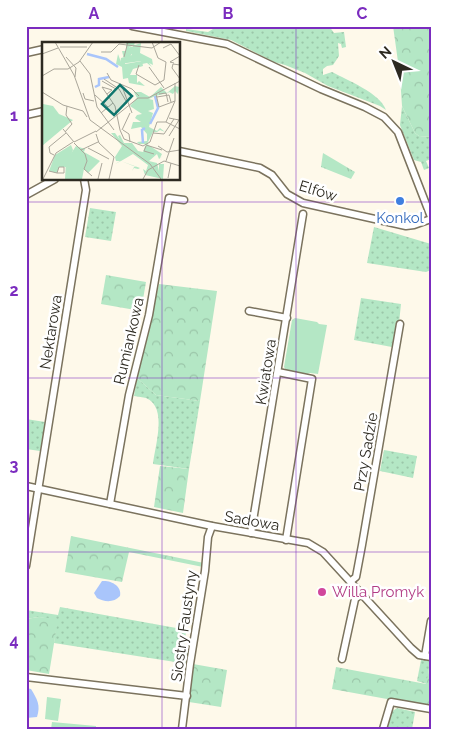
<svg xmlns="http://www.w3.org/2000/svg" width="457" height="755" font-family="Raleway,sans-serif">
  <defs>
    <pattern id="grass-dots" width="8" height="8" patternUnits="userSpaceOnUse" patternTransform="scale(1.25)"><rect width="8" height="8" fill="#b4e7c5"/><path d="M2 2h.1M6 6h.1" fill="none" stroke="#9bc6a9" stroke-width="1.8" stroke-linecap="round"/></pattern>
    <pattern id="forest-crowns" width="20" height="18" patternUnits="userSpaceOnUse" patternTransform="scale(1.25)"><rect width="20" height="18" fill="#b4e7c5"/><path d="M2 6a3 3 0 1 1 6 0M12 15a3 3 0 1 1 6 0" fill="none" stroke="#9bc6a9"/></pattern>
    <pattern id="park-tufts" width="24" height="20" patternUnits="userSpaceOnUse" patternTransform="scale(1.25)"><rect width="24" height="20" fill="#b4e7c5"/><path d="M3 7l-1-3M5 7V3M7 7l1-3M15 17l-1-3M17 17v-4M19 17l1-3" fill="none" stroke="#9bc6a9"/></pattern>
  </defs>
  <rect width="100%" height="100%" fill="#fef9ea"/>
  <g fill="url(#grass-dots)">
    <path d="M209,26H329L334,33L344,32L346,47L342,48L341,44L338,43L339,56L333,65L327,66L323,69V75L332,72C347,80 380,93 386,110L380,106L328,86L305,73L285,65L274,62L231,40L186,31V29L208,32L213,29Z"/>
    <polygon points="402,106 415,133 419,136 431,137 431,159 426,161 429,168 424,170 421,162 414,160 400,125"/>
    <polygon points="90,208 116,212 111,241 85,237"/>
    <polygon points="374,227 431,244 431,270 426,272 367,263"/>
    <polygon points="361,298 401,304 399,323 396,323 392,347 354,340"/>
    <path d="M137,378L156,395L200,401L189,469L153,464C155,446 168,407 146,398C143,397 138,397 134,396Z"/>
    <polygon points="26,419 45,422 40,451 26,449"/>
    <polygon points="384,450 417,456 413,478 380,471"/>
    <polygon points="60,607 193,631 186,633 184,643 190,652 188,664 54,643 57,620 39,617 26,619 26,610 58,615"/>
    <polygon points="421,660 430,661 427,684 417,681"/>
    <polygon points="397,708 415,712 412,729 387,729 391,712"/>
  </g>
  <g fill="url(#forest-crowns)">
    <polygon points="393,26 431,26 431,137 419,136 415,133 402,106 400,76"/>
    <polygon points="106,275 146,282 141,311 101,304"/>
    <polygon points="159,284 217,291 200,401 156,395 137,378"/>
    <polygon points="160,466 189,469 183,513 154,507"/>
    <polygon points="71,536 204,563 203,567 129,552 122,582 65,572"/>
    <polygon points="39,617 58,619 49,674 26,670 26,619"/>
    <polygon points="431,661 431,707 332,689 336,667 426,684"/>
    <polygon points="193,664 227,670 221,707 189,702"/>
  </g>
  <polygon fill="url(#park-tufts)" points="323,153 355,172 351,179 321,167"/>
  <g fill="#b4e7c5">
    <polygon points="295,318 317,322 319,324 327,325 318,374 310,373 307,374 286,370 284,367 292,320"/>
    <polygon points="47,697 61,699 58,721 45,719"/>
    <polygon points="52,722 96,726 96,729 51,729"/>
  </g>
  <g fill="#a9c5fb">
    <path d="M102,581C111,580 122,586 120,596C114,603 104,602 97,598L94,593Z"/>
    <path d="M26,688L31,689C37,699 41,705 37,717L26,718Z"/>
  </g>
  <g fill="none" stroke-linecap="round" stroke-linejoin="round">
    <g stroke="#7b735e" stroke-width="9">
      <g id="minor">
        <polyline points="132,26 227,44 321,89 365,107 384,117 398,132 431,217"/>
        <polyline points="26,53 44,49"/>
        <polyline points="26,115 44,111"/>
        <polyline points="179,151 260,168 272,175 287,194 303,203 406,226 414,225 431,219"/>
        <polyline points="26,195 55,179"/>
        <polyline points="249,311 287,318"/>
        <polyline points="278,372 312,379 286,540"/>
        <polyline points="26,486 212,526 308,543 323,552 411,648 419,655 431,657"/>
        <polyline points="110,504 129,395 149,315 169,198 184,200"/>
        <polyline points="251,533 303,214"/>
        <polyline points="26,566 86,190 84,179"/>
        <polyline points="351,581 356,577 362,545 400,324"/>
        <polyline points="425,656 431,621"/>
        <polyline points="342,659 355,599 361,594"/>
        <polyline points="26,677 187,696"/>
        <polyline points="182,729 190,664 205,571 208,537 212,526"/>
        <polyline points="383,729 391,702 431,709"/>
      </g>
    </g>
    <use href="#minor" stroke="#fff" stroke-width="6"/>
  </g>
  <path fill="none" stroke="#7b2cbf" stroke-width="1" stroke-opacity="0.55" d="M162,26V44M296,26V729M162,179V729M26,202H431M26,378H431M26,552H431"/>
  <circle fill="#3f7fe0" stroke="#fff" stroke-width="2" cx="400" cy="201" r="5"/>
  <circle fill="#d1479c" stroke="#fff" stroke-width="2" cx="322" cy="592" r="5"/>
  <g text-anchor="middle" stroke-width="5" stroke-linejoin="round" paint-order="stroke">
    <g font-size="15" fill="#2d2a21" stroke="#fff">
      <text transform="translate(318 191) rotate(17)" y="5">Elfów</text>
      <text transform="translate(51 332) rotate(-81)" y="5">Nektarowa</text>
      <text transform="translate(129 341) rotate(-77)" y="5">Rumiankowa</text>
      <text transform="translate(266 372) rotate(-81)" y="5">Kwiatowa</text>
      <text transform="translate(366 452) rotate(-80)" y="5">Przy Sadzie</text>
      <text transform="translate(252 521) rotate(10)" y="5">Sadowa</text>
      <text transform="translate(184 626) rotate(-82)" y="5">Siostry Faustyny</text>
    </g>
    <g font-size="15" fill="#366cbe" stroke="#fff">
      <text x="400" y="223">Konkol</text>
    </g>
    <g font-size="15" fill="#b23c85" stroke="#fff" text-anchor="start">
      <text x="332" y="597">Willa Promyk</text>
    </g>
  </g>
  <g transform="translate(42 42)">
    <rect width="138" height="138" fill="#fef9ea"/>
    <path d="M84,0H95L87,5L96,14L91,10L87,16L83,15V22L100,19L101,24L91,27L88,33H95V41L97,39L103,44L87,41L86,36L81,37L80,25L74,22L76,12L79,20L82,17L80,9H84ZM133,44L137,45L136,52L133,49L131,52L127,50L126,51L113,54L116,65L113,54L107,57L111,58L112,67L106,69L111,71L107,85L115,89L118,86L123,90L118,88L115,90H111L105,102L120,112L118,116L122,113L117,117L115,112L107,119L115,121L117,129V122H122L121,137L103,133L101,127L104,129L106,123L91,112L79,119L98,126L96,127L92,126L90,129L92,125H94L79,119L73,122L78,119H74L73,115L80,104L69,91H73L78,98L76,94L78,93L82,101H90L96,109L101,110L104,102H97L95,100L105,99V92L99,85L89,87L91,80H99L93,76L95,73L100,72L88,64L95,56L92,50H99L108,55L119,45L125,51ZM29,103L31,108L24,125H17L15,131L7,129L13,113Z" fill="#b4e7c5"/>
    <path d="M89,0L93,3L99,1L98,11L110,17L111,23L107,21L110,25L105,21L100,22L99,19L78,22L79,16L90,13L87,4L91,5ZM1,62L11,64L17,72L31,78L0,104ZM34,104L43,107L42,110L58,119L46,131L42,127L40,137H23L24,119Z" fill="#b4e7c5"/>
    <path fill="none" stroke="#a9c5fb" stroke-width="2.5" d="M45,12L64,17L76,25M53,45L57,43V37L67,35M108,82L116,66L113,54M101,101L100,88L103,86"/>
    <path fill="none" stroke="#aaa69a" stroke-width="1" d="M13,0L32,33L48,78L108,122L119,137M110,0L116,16M18,5H45M121,6L129,2L138,14M59,10H69L77,2L110,6L119,0M0,12L16,6M24,15L34,26L33,35M82,15L86,0M38,19L48,32L55,65L72,88M132,21L128,20L138,14M97,23L94,32L113,43L122,38L124,20L116,16M138,23L131,22L130,26L138,37M107,25L122,46M26,27L37,20L51,0M65,31L69,38L90,47L97,54M0,34L12,27H26M62,37L77,47L84,59M60,39L74,47M60,45L73,64L78,88M60,45L70,48L65,52M81,47L90,71M0,50L21,63L41,69L45,75M41,51L43,57L52,59M114,52L117,65L133,59M117,52L124,51L126,60M53,53L66,65M115,55L127,53L129,60M73,70L85,61M59,71L71,61M127,76L137,78L127,94M124,80L133,59V41M124,80L138,87M21,87L32,100M78,88L82,97L101,104L108,100L115,80H124M80,88L88,71M81,88L87,92L88,100M23,90L30,82L24,73L25,64M54,90L96,56H106L138,39M111,91L122,92L132,77M54,92L57,101L72,115L67,137M32,100L54,89M32,101L43,112L45,119L42,127L50,134M104,103L120,108M104,104L102,109L112,112M116,104L125,110L138,108M46,106L67,117M39,108L56,100M12,113L8,111L7,105L24,91M124,119L132,96M7,129L15,131L17,125H22V131H15M126,136L129,121M1,137L14,111L31,100M56,137L60,121M101,137L106,128L122,119L138,124"/>
    <path fill="#0f766e" fill-opacity="0.15" stroke="#0f766e" stroke-width="2.5" d="M78,43L90,54L72,73L60,62Z"/>
    <rect width="138" height="138" fill="none" stroke="#2d2a21" stroke-width="2.5"/>
  </g>
  <rect width="457" height="755" fill="none" stroke="#ffffff" stroke-width="55"/>
  <g transform="translate(394 62) rotate(317)" stroke="#ffffff" stroke-width="4" paint-order="stroke">
  <path d="M0-4L9 19L0 12L-9 19Z" fill="#2d2a21"/>
  <text y="-8" font-size="14" font-weight="bold" text-anchor="middle" fill="#2d2a21">N</text>
  </g>
  <rect x="28" y="28" width="402" height="700" fill="none" stroke="#7b2cbf" stroke-width="2"/>
  <g font-size="16" text-anchor="middle" font-weight="bold" fill="#7b2cbf">
    <text x="94" y="19">A</text>
    <text x="228" y="19">B</text>
    <text x="362" y="19">C</text>
    <text x="14" y="121">1</text>
    <text x="14" y="296">2</text>
    <text x="14" y="471">3</text>
    <text x="14" y="646">4</text>
  </g>
</svg>
